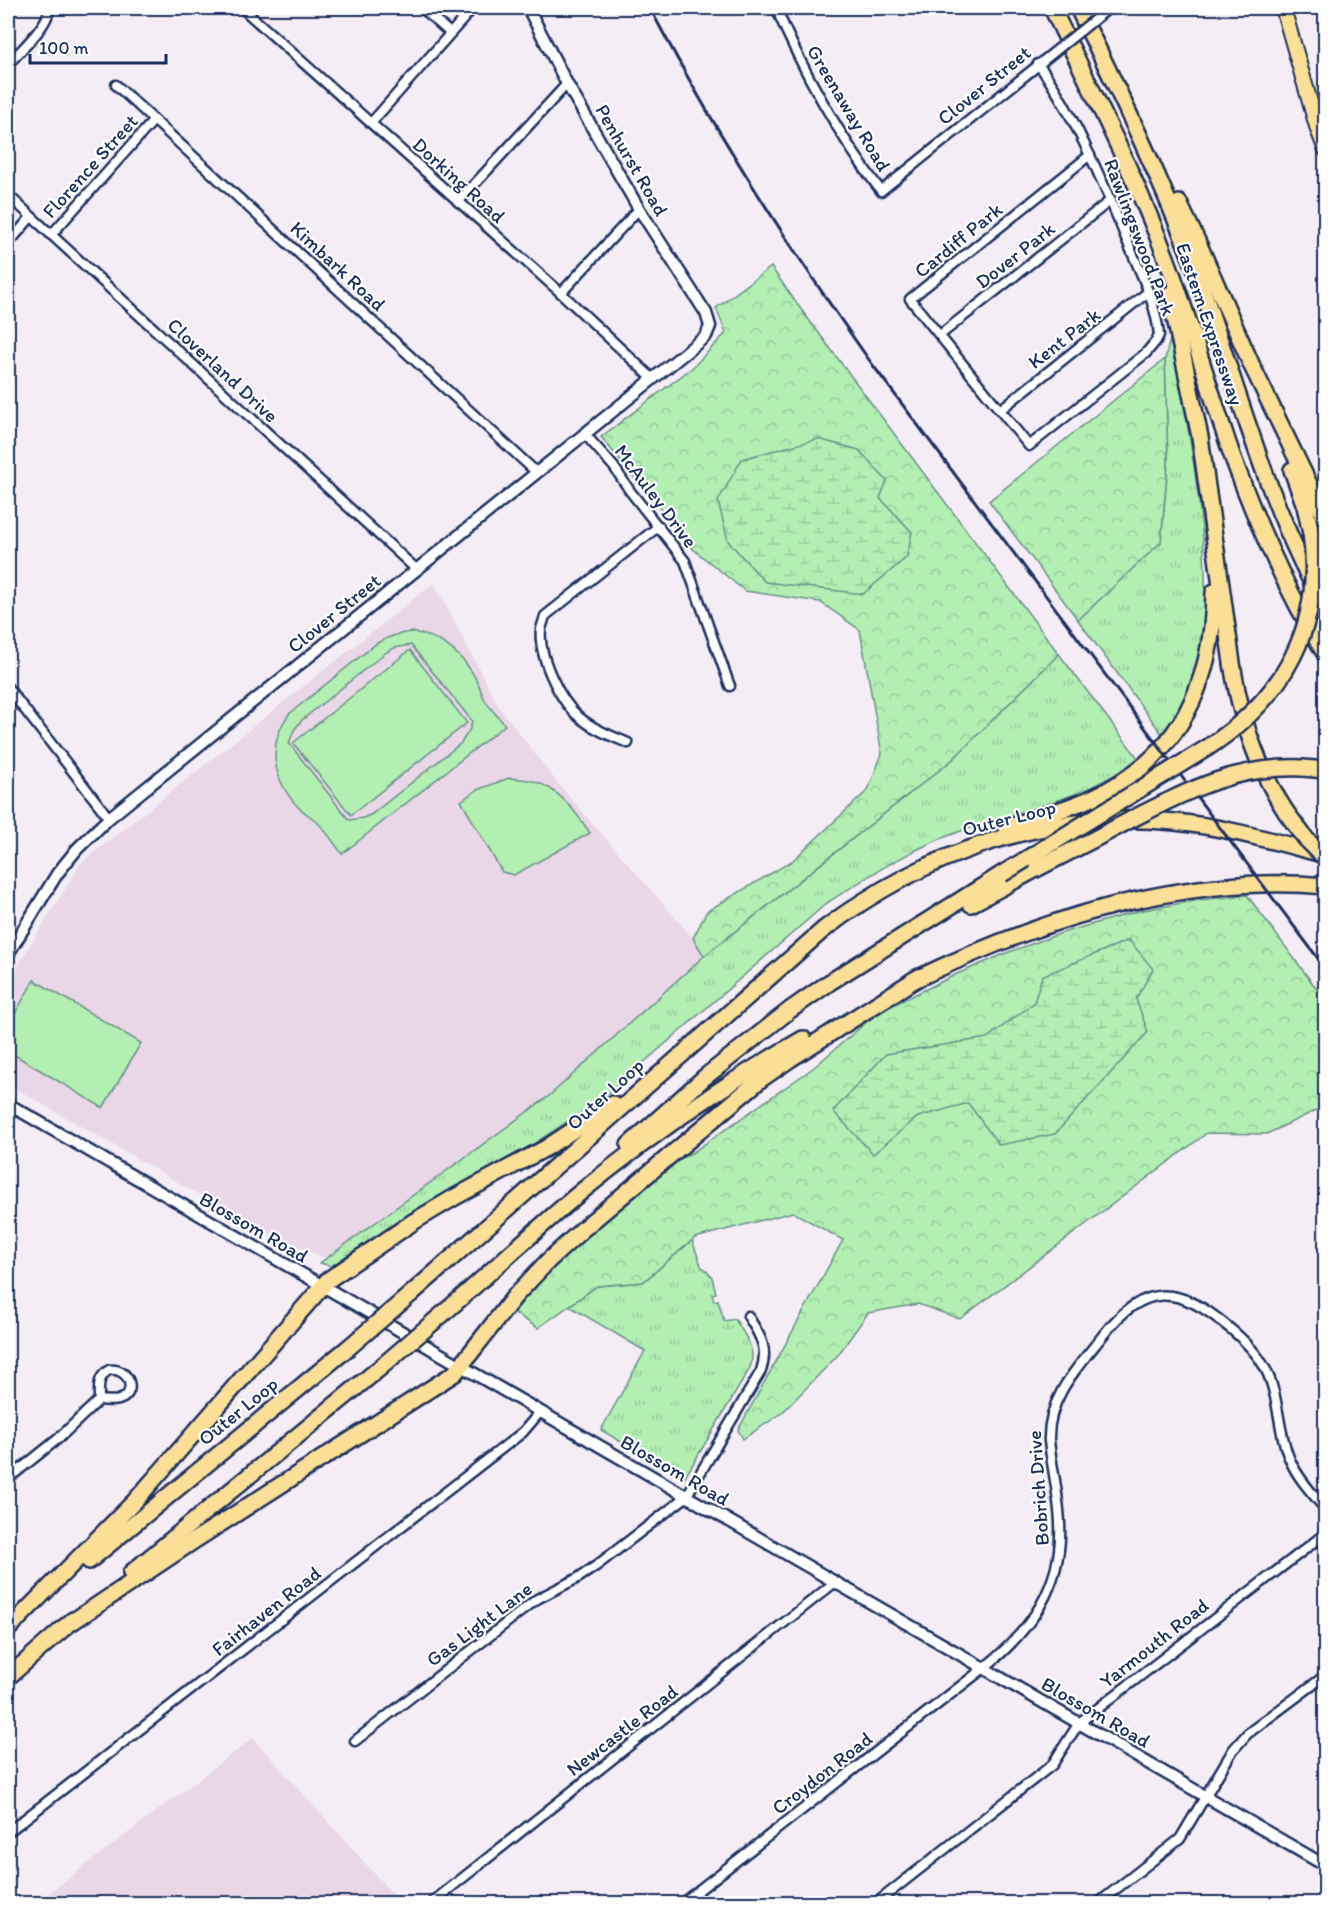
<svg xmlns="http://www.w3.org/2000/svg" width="1333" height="1911" font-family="Itim,sans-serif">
  <defs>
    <pattern id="grass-tufts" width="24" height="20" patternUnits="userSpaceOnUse" patternTransform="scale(1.5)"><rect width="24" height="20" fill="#b3eeb3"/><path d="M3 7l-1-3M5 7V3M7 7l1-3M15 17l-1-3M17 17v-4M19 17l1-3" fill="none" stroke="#99cc9c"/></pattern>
    <pattern id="forest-crowns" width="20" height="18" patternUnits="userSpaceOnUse" patternTransform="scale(1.5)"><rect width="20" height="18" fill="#b3eeb3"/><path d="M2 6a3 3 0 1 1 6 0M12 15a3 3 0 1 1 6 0" fill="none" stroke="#99cc9c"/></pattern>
    <pattern id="wetland-marsh" width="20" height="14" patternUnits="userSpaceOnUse" patternTransform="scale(1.5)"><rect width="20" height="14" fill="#b3eeb3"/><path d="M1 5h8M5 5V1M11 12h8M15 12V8" fill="none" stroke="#99cc9c"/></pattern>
  </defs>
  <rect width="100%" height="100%" fill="#f5edf5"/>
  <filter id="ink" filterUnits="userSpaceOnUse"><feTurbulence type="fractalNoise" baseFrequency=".0167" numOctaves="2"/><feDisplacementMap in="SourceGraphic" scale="12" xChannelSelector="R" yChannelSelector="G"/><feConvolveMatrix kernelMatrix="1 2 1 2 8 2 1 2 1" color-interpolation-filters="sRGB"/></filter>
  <g filter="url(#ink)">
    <g fill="#e9d7e8">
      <polygon points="434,583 499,707 559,785 693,938 704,956 549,1096 325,1258 253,1226 8,1084 8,982 81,863"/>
      <polygon points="253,1738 401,1903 36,1903"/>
    </g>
    <g fill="url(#grass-tufts)" stroke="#678e88" stroke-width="1.5">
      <path d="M1170,339C1187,415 1201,492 1205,570C1205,592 1208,616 1204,639C1198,673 1184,706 1162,734L1078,620L1161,542L1168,463L1165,359Z"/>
      <path d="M1059,654L1138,758C1086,800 1022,809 961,831C912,848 870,875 827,903L603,1098L535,1143L418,1208L331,1266L320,1263L549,1096L704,956L952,760Z"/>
      <path d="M692,1240L702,1268H704L712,1277L716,1293L712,1294L714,1301L718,1300L724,1321L735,1319C745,1336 758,1350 749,1370L684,1479L601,1430L645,1351L569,1306L597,1286L643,1282Z"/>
    </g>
    <g fill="url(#forest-crowns)" stroke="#678e88" stroke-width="1.5">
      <polygon points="771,267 800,308 1059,654 952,760 704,956 693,938 707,911 792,861 868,790 882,754 860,630 820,602 745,591 693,549 601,437 693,367 726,333 716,308"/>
      <polygon points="1165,359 1168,463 1161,542 1078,620 989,501"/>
      <polygon points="1247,895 1325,1000 1325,1106 1267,1134 1207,1133 960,1319 918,1304 868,1313 838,1355 782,1413 743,1439 738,1430 843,1240 793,1212 695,1238 643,1282 597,1286 538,1328 511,1311 540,1276 664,1167 693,1152 813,1068 877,1013 957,974 1009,952 1062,933 1138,911 1199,900"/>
    </g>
    <g fill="url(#wetland-marsh)" stroke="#678e88" stroke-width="1.5">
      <polygon points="818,439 859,450 887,481 880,498 912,532 907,557 863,594 765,582 728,541 718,501 742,459"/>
      <polygon points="1129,940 1153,969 1136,999 1148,1032 1055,1134 999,1145 968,1103 918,1117 873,1154 833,1111 886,1054 987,1038 1034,1003 1042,976"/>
    </g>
    <g fill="#b3eeb3" stroke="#678e88" stroke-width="1.5" fill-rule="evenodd">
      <path d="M411,632C440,635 464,655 477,681C480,686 481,693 484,698C489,708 498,716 505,725L342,854C334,843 326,830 316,821C310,816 304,812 298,807C273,780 266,745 289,714L377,643C388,637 398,633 411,632ZM411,645L472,721L470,729L461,743L372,814L363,818L349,820L289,743L294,730L302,720L385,653L394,648Z"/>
      <polygon points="410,650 467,723 351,815 293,743"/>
      <path d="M509,778C517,779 526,779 533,781C559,788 576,812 590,833L514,875L502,872L461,801L477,790Z"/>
      <polygon points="34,980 141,1043 103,1108 8,1051 8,1026"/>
    </g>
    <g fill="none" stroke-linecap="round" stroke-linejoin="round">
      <g stroke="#1b2f5e" stroke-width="13">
        <g id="minor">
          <polyline points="242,8 561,293 653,379"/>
          <polyline points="422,8 450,33"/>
          <path d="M776,8C802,69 840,138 881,191L1041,63"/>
          <path d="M8,64C19,52 50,24 49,8"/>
          <path d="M1038,64C1057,89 1071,116 1084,143C1101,178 1116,213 1130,248C1142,276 1156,304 1159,335L1156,341L1146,353L1029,446L910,299L1090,155"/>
          <polyline points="116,85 536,472"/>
          <polyline points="371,123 473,8"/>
          <polyline points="8,195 416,569"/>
          <polyline points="458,202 567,84"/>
          <polyline points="51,235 154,120"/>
          <polyline points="8,244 31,217"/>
          <polyline points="561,293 639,209"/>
          <polyline points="940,335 1111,200"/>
          <polyline points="1000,410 1148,292"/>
          <polyline points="584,433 614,467 630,491 685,561 730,686"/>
          <polyline points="8,688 109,818"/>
          <path d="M628,743C611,736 593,729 579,717C559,700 538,655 541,629C542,625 544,620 545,616L659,526"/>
          <path d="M109,1370C130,1367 138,1394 119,1400C113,1402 105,1400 99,1400C99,1388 97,1377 109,1370Z"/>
          <polyline points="8,1479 59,1438 99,1400"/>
          <path d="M355,1741L537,1599L578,1578L596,1566L686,1497L761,1371C769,1347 760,1336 748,1316"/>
          <polyline points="8,1832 523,1432 540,1412"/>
          <polyline points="430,1904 834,1583"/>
          <path d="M681,1904L984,1668C1031,1630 1063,1586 1060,1523C1059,1496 1052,1468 1049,1441C1047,1397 1079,1366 1104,1334C1144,1283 1179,1285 1227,1326C1242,1338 1257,1352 1266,1370C1280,1398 1278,1436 1291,1462C1299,1480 1314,1495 1326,1510"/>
          <polyline points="875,1904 1052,1765 1079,1723 1326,1533"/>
          <polyline points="1097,1904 1180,1839 1233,1750 1247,1734 1326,1675"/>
        </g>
      </g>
      <g stroke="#1b2f5e" stroke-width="15">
        <g id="tertiary">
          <polyline points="8,954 57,874 77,849 109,818 706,336 710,326 706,313 639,209 567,84 528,8"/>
          <polyline points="8,1104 1326,1866"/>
        </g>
      </g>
      <g stroke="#1b2f5e" stroke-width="18">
        <polyline id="primary" points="1283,8 1318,130 1326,150"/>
      </g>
      <g stroke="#1b2f5e" stroke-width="20">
        <g id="motorway">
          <path d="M1052,8C1093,93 1137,179 1170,268C1193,331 1211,395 1233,458C1258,526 1287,593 1326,655"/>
          <path d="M1078,8C1122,98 1166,188 1200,282C1239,392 1268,506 1326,609"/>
          <polyline points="1179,203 1200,247 1252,366 1326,519"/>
          <path d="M1170,294L1200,437L1232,663C1240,716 1256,766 1286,812"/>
          <polyline points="1292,470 1305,506 1311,533"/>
          <polyline points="1303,768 1326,770"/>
          <path d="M1007,828C1036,817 1066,810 1094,797C1180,757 1213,684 1214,592"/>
          <polyline points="971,904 1038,868"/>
          <path d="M912,981C1038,920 1184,873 1326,886"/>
          <polyline points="629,1145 705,1077 790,1010 830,982 1002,874"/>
          <path d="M412,1293L823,930C923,853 1047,809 1175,822C1226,827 1276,842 1326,855"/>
          <path d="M445,1312C491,1272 535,1230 582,1191C651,1135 726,1083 803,1039"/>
          <polyline points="89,1561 348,1348"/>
          <polyline points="131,1573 381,1367"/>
          <polyline points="66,1626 195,1540 455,1373 515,1296 548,1261 584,1228 761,1079 790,1059 919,977"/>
          <polyline points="8,1629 135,1501 328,1280 413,1222 455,1197 546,1148 613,1104"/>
          <polyline points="8,1677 73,1620"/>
        </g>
      </g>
      <use href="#minor" stroke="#fff" stroke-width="8"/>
      <use href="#tertiary" stroke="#fff" stroke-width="10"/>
      <use href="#primary" stroke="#fbdf96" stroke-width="14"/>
      <use href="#motorway" stroke="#fbdf96" stroke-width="15"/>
      <path stroke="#1b2f5e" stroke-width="3" d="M650,8C715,132 791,250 872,364L1326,969"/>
      <g stroke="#1b2f5e" stroke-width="13" stroke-linecap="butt">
        <polyline id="minor-bridge" points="1043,61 1109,8"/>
      </g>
      <g stroke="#1b2f5e" stroke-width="20" stroke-linecap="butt">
        <g id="motorway-bridge">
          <polyline points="1286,812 1306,839 1326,859"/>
          <path d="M1038,868C1069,852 1101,836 1132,819C1189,790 1237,765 1303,768"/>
          <path d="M1002,874L1207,748C1284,698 1324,626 1311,533"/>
          <polyline points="348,1348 412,1293"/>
          <polyline points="381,1367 445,1312"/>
        </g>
      </g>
      <use href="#minor-bridge" stroke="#fff" stroke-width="8"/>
      <use href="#motorway-bridge" stroke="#fbdf96" stroke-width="15"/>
    </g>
  </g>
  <g text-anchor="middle" stroke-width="4.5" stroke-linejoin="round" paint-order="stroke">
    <g font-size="20" fill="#1b2f5e" stroke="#fff">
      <text transform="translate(984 85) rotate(-39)" y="7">Clover Street</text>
      <text transform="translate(849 108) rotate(59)" y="7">Greenaway Road</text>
      <text transform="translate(632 160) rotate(60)" y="7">Penhurst Road</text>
      <text transform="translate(90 166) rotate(-48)" y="7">Florence Street</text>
      <text transform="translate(459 180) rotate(42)" y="7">Dorking Road</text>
      <text transform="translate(1140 237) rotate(69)" y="7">Rawlingswood Park</text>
      <text transform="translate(958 240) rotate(-39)" y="7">Cardiff Park</text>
      <text transform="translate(1015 255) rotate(-38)" y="7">Dover Park</text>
      <text transform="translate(338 266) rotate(43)" y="7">Kimbark Road</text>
      <text transform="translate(1210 324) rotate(71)" y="7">Eastern Expressway</text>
      <text transform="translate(1064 338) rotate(-38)" y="7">Kent Park</text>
      <text transform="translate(223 370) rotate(43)" y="7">Cloverland Drive</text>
      <text transform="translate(656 496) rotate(53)" y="7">McAuley Drive</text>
      <text transform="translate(334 613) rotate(-39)" y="7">Clover Street</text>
      <text transform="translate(1009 818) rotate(-14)" y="7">Outer Loop</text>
      <text transform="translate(605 1094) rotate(-42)" y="7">Outer Loop</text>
      <text transform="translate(254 1227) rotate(30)" y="7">Blossom Road</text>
      <text transform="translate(238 1411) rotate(-39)" y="7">Outer Loop</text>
      <text transform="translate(675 1470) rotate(30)" y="7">Blossom Road</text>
      <text transform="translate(1038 1488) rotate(-94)" y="7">Bobrich Drive</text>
      <text transform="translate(266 1611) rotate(-38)" y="7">Fairhaven Road</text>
      <text transform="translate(479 1624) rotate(-37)" y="7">Gas Light Lane</text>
      <text transform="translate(1154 1643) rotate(-38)" y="7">Yarmouth Road</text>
      <text transform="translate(1096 1712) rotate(30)" y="7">Blossom Road</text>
      <text transform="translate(622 1730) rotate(-38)" y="7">Newcastle Road</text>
      <text transform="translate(822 1773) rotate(-38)" y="7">Croydon Road</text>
    </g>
  </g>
  <rect width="1333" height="1911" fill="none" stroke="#fff" stroke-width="30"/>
  <rect x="15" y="15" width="1303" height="1881" fill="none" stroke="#1b2f5e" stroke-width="2" filter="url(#ink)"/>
  <path d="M30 54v9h136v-9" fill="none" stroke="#1b2f5e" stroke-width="3"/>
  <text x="39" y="54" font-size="18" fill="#1b2f5e" stroke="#ffffff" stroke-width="4.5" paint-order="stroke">100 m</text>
</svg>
